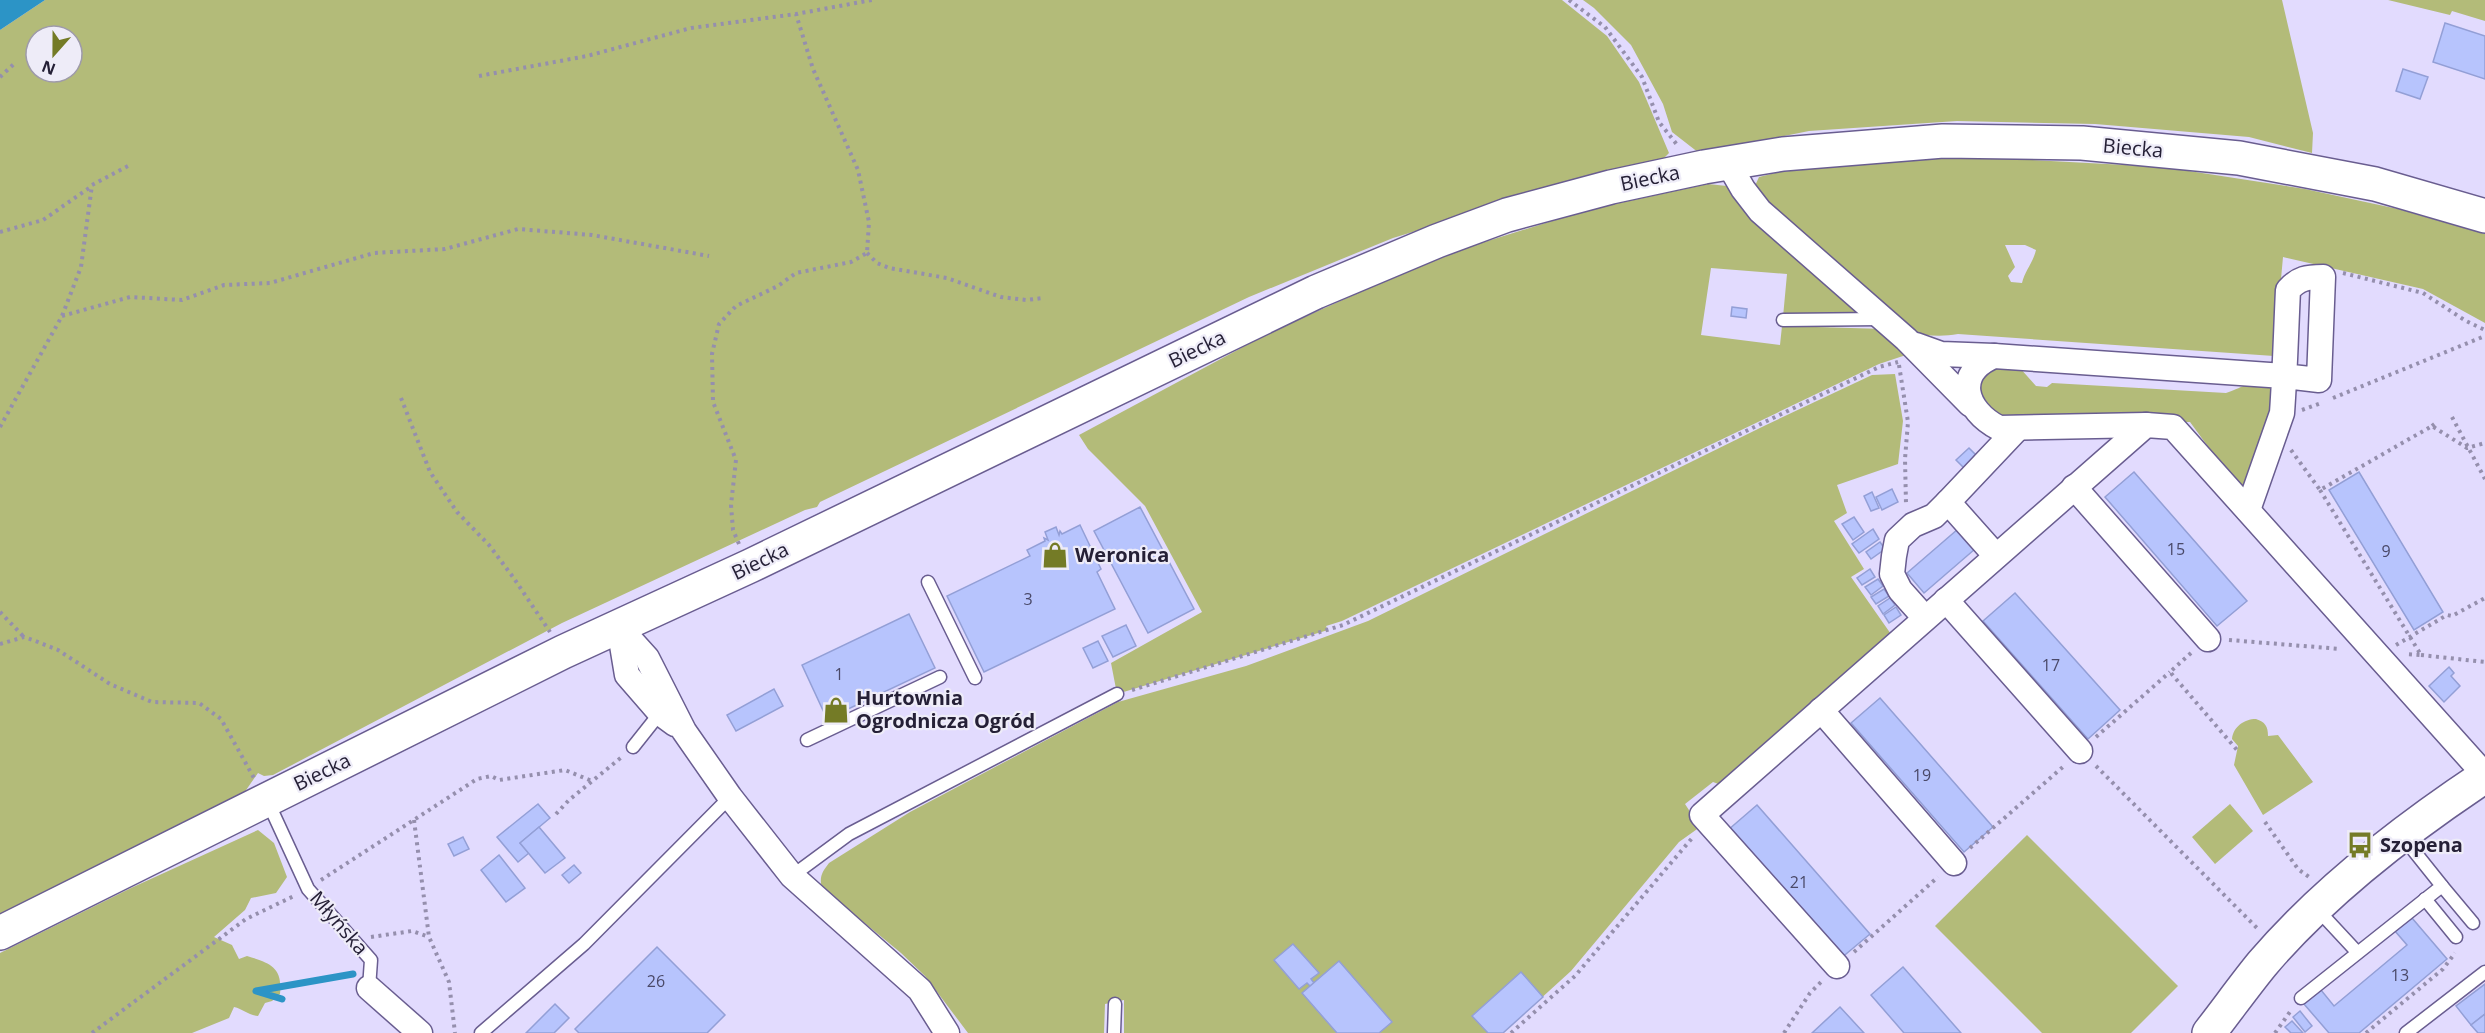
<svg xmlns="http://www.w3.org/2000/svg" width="2485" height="1033" font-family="'Open Sans',sans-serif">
  <rect width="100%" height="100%" fill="#e2dbfe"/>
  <g fill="#b3bb79" fill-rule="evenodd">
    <path d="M45,0H1562L1607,36L1639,82L1669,153L1662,160L1631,165L1393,238L1249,297L820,502L817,507L805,510L562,623L273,775L264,776L258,773L244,793L0,915V30ZM36,36H72V72H36Z"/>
    <polygon points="1583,0 2282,0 2313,133 2312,153 2249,137 2095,124 1957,121 1809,131 1699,153 1672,132 1663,104 1631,45 1594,8"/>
    <polygon points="2388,0 2485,0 2485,21 2452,11 2450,15"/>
    <path d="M1925,159H2014L2163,167L2305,189L2398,209L2485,234V323L2423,289L2283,257L2274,356L1958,334C1941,337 1925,336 1908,331L1803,244L1754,188L1759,177L1779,172ZM2005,245H2025L2036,250C2033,263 2025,270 2022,283L2011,282L2008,276L2015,267Z"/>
    <polygon points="1708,184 1727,186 1737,192 1874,317 1783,317 1787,274 1711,268 1701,335 1780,345 1782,326 1885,329 1912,353 1879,364 1342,621 1326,626 1328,630 1117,694 1111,663 1202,612 1145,506 1088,449 1079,435 1271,332 1443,255 1587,210"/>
    <path d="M1985,367H2019L2036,386L2047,387L2052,383L2226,393C2245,387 2247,381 2268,383L2276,393L2252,483L2242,493L2190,422L2002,423L1979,391Z"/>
    <path d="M1895,374L1903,421L1898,464L1837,485L1847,513L1834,521L1864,569L1851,577L1893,637L1724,786L1713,782L1685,804L1700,827L1679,842L1571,971L1503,1033H1124V1000L1105,1004L1104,1033H968L925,976L901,953L822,888C819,877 822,872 829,863L910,812L1118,702L1246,666L1368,621L1766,425L1872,375Z"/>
    <path d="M2256,719C2265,722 2268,726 2268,736L2278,735L2313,782L2263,815L2234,765L2238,746L2232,739C2233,727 2244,719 2256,719Z"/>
    <polygon points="2230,804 2253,831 2215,864 2192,837"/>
    <path d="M258,830L274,843L287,877L276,893L251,898L245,910L214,937L232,945L239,959L247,956C270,963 283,967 280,994L272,1001L265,1003L258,1016C248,1015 243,1009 234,1007L229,1018L192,1033H0V953L131,888Z"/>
    <polygon points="2027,835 2178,986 2131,1033 2042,1033 1935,926"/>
  </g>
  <polygon fill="#2c94c6" points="0,0 45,0 0,30"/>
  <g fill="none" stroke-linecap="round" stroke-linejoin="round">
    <polyline stroke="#2c94c6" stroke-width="7" points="282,999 256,991 353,974"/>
  </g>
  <g fill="#b7c4fd" stroke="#939fd6" stroke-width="1.5">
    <polygon points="2445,23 2485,36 2485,79 2433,62"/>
    <polygon points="2403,69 2428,77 2420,99 2396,91"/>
    <polygon points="1732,307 1747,309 1746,318 1731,316"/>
    <polygon points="1969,448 1980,459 1967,471 1956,460"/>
    <polygon points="2134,472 2247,601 2217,626 2105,497"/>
    <polygon points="2359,472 2443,612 2414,630 2329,490"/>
    <polygon points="1892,489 1898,502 1882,510 1876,497"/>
    <polygon points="1872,492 1879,508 1871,511 1864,496"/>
    <polygon points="1140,507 1194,609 1148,633 1094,531"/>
    <polygon points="1854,517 1864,532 1853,540 1842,524"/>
    <polygon points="1080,525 1101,569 1097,572 1115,609 984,672 947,596 1030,556 1027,550 1045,541 1044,538 1048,540 1045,532 1056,527 1059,535 1060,531 1062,534"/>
    <polygon points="1873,529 1879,539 1859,553 1852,544"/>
    <polygon points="1958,529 1975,549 1924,593 1907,573"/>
    <polygon points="1880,542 1885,549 1871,559 1866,552"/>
    <polygon points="1870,569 1875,577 1862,585 1857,578"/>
    <polygon points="1878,579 1883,586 1871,595 1865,587"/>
    <polygon points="1884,589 1889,596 1876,604 1871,597"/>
    <polygon points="2015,593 2120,710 2088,739 1983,621"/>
    <polygon points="1890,598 1895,605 1883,614 1878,606"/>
    <polygon points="1896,607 1901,615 1889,623 1884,615"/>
    <polygon points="909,614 935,668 827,719 802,665"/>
    <polygon points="1126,625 1136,646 1113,657 1102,636"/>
    <polygon points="1098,641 1108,661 1093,668 1083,648"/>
    <polygon points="2449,667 2454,673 2451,676 2460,686 2444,702 2429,686"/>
    <polygon points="774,689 783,706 736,731 727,715"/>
    <polygon points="1880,698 1993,827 1964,852 1851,723"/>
    <polygon points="538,804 550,818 520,843 529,853 518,862 497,837"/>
    <polygon points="1757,805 1870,934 1840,959 1728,830"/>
    <polygon points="539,827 565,858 545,873 520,843"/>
    <polygon points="463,837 469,849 454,856 448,844"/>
    <polygon points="499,855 525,888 506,902 481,870"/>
    <polygon points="574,865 581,873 569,883 562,875"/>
    <polygon points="2412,918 2447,959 2359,1033 2329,1033 2304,1004 2321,990 2334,1006 2407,945 2395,931"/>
    <polygon points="1293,944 1319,973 1311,979 1314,983 1310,986 1307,983 1299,989 1274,960"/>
    <polygon points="657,947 725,1015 707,1033 579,1033 575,1029"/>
    <polygon points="1339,961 1392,1022 1379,1033 1337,1033 1302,993"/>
    <polygon points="1903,967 1961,1033 1904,1033 1871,995"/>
    <polygon points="1521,972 1543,997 1503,1033 1488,1033 1472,1016"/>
    <polygon points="2485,984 2485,1014 2471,1025 2456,1006"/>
    <polygon points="555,1004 569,1018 554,1033 526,1033"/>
    <polygon points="1840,1007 1864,1033 1812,1033"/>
    <polygon points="2300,1011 2312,1026 2305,1032 2293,1017"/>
    <polygon points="2485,1014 2485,1033 2478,1033 2471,1025"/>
    <polygon points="2292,1021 2303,1033 2291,1033 2285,1027"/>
  </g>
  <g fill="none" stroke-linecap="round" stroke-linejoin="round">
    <g stroke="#695d90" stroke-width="15">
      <g id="lane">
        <polyline points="1783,320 1880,319"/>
        <polyline points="928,582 975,678"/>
        <polyline points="807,740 940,677"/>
        <polyline points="633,747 660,713"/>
        <polyline points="267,800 308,889 371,960 369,988"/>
        <polyline points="792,876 849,834 1117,694"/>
        <polyline points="2442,886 2473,923"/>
        <polyline points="2425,899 2456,937"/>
        <polyline points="2317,909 2357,952"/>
        <polyline points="2301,998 2442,886 2402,836"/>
        <polyline points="481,1033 584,944 730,797"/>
        <polyline points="1114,1033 1115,1004"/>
        <polyline points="2406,1033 2485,972"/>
      </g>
    </g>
    <g stroke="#695d90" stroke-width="27">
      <g id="street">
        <polyline points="1728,163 1743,189 1760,211 1906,339 1970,404"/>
        <polyline points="1916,345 1941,354 1994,356"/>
        <path d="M2146,425L1999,428C1964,410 1954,373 1994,356L2284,376L2319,380L2323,277C2307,277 2299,278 2288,290C2286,331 2285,372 2282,413L2248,510"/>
        <polyline points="2074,487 2208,639"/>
        <polyline points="1996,556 1948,502 2018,428"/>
        <polyline points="1946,600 2080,751"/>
        <polyline points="1925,618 1900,590 1892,574 1894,556 1897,540 1913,525 1934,516 1948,502"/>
        <polyline points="619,627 647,658 684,731 730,797 792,876 920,990 947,1033"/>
        <polyline points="619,627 627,675 660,713 675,724"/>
        <polyline points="1821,710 1954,863"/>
        <polyline points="1837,966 1702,815 2146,425 2173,427 2485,775"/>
        <polyline points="369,988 420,1033"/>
      </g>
    </g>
    <g stroke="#695d90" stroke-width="36">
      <path id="secondary" d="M2209,1033C2227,1010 2244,986 2262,964C2324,891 2405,829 2485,776"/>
    </g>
    <g stroke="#695d90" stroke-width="36">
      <polyline id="primary" points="0,933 563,652 750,566 1316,292 1437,241 1507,215 1611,187 1704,167 1783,154 1943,141 2082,143 2239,158 2375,184 2485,216"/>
    </g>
    <g stroke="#958fad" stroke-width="4" stroke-dasharray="3 4.5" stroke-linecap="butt">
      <polyline points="1569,0 1605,27 1642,77 1659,122 1678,146"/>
      <polyline points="479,76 587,56 691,28 796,14 872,0"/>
      <polyline points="0,77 15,63"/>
      <polyline points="0,232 43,220 92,186"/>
      <polyline points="867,253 877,263 889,268 947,278 1001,297 1026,300 1043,298"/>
      <polyline points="2343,273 2423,293 2466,321 2485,330"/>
      <polyline points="62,316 130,297 182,300 224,285 270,283 374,253 445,249 518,229 592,235 709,256"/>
      <polyline points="1899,365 1908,422 1905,459 1906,504"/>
      <polyline points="401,398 430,472 457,512 489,545 513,577 550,632"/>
      <polyline points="2333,398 2485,336"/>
      <polyline points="2302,410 2321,403"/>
      <polyline points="2452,417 2485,479"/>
      <polyline points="2432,426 2437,422"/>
      <polyline points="0,427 62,316 81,267 92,185 130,165"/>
      <polyline points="2291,450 2320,490 2432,426 2467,448 2485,443"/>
      <polyline points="2320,490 2421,655 2406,654"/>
      <polyline points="739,544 733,530 731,505 736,460 713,402 712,354 719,324 736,306 778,286 796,273 851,262 867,253 869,222 858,170 813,69 796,14"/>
      <polyline points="0,612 24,637"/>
      <polyline points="2229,640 2341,649"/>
      <polyline points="0,644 24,637 33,640 58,650 110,684 152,702 199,703 221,719 254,778"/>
      <polyline points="2396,645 2447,615 2452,616 2485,598"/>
      <polyline points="2191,653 2170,672 2237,750"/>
      <polyline points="2421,655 2485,662"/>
      <polyline points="1132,690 1343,625 1879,367 1898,362"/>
      <polyline points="2096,737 2170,672"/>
      <polyline points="2096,766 2258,929"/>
      <polyline points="556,814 569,800 623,756"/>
      <polyline points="414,820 429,937 449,982 455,1033"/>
      <polyline points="2265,822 2298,869 2309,877"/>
      <polyline points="1970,848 2064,766"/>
      <polyline points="321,880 477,779 491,776 499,780 565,770 592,781"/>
      <polyline points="371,937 412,931 429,937"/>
      <polyline points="1854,952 1938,877"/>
      <polyline points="92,1033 246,919 294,896"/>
      <polyline points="1511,1033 1575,976 1693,837"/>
      <polyline points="1784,1033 1810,993 1822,981"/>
      <polyline points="2275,1033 2292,1009"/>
      <polyline points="2366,1033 2443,969 2455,953"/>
    </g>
    <use href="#lane" stroke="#fff" stroke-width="12"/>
    <use href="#street" stroke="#fff" stroke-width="24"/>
    <use href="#secondary" stroke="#fff" stroke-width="33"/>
    <use href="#primary" stroke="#fff" stroke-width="33"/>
  </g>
  <defs>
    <g id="shop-bare" transform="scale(2.07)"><path d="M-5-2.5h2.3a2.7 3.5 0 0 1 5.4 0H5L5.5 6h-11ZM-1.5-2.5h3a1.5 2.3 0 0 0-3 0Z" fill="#747b26" stroke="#eeecf8" stroke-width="2.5" paint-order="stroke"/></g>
    <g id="bus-bare" transform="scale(2.07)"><path d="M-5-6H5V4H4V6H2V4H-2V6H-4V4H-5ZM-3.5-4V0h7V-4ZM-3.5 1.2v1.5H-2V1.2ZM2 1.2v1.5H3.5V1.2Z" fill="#747b26" stroke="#eeecf8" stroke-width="2.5" paint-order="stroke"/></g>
  </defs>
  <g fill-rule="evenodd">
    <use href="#shop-bare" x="1055" y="555"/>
    <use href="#shop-bare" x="836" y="710"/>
    <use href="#bus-bare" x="2360" y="845"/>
  </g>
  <g text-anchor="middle" stroke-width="4.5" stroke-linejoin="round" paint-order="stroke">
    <g font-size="16" fill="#4a4968">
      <text x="2176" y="555">15</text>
      <text x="2386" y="557">9</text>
      <text x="1028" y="605">3</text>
      <text x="2051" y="671">17</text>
      <text x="839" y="680">1</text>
      <text x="1922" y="781">19</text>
      <text x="1799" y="888">21</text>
      <text x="2400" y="981">13</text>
      <text x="656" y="987">26</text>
    </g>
    <g font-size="20" fill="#252036" stroke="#eeecf8">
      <text transform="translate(2133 148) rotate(5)" y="7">Biecka</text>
      <text transform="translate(1650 178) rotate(-12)" y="7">Biecka</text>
      <text transform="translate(1197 349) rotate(-26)" y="7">Biecka</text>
      <text transform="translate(760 561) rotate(-26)" y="7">Biecka</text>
      <text transform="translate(322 772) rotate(-26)" y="7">Biecka</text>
      <text transform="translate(339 923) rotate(49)" y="7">Młyńska</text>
    </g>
    <g font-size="20" font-weight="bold" fill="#252036" stroke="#eeecf8" text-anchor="start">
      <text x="1075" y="562">Weronica</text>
      <text x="856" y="705">Hurtownia<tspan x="856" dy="23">Ogrodnicza Ogród</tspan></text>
      <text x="2380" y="852">Szopena</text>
    </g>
  </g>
  <g transform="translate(54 54) rotate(201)"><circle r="28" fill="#eeecf8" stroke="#9e9aaa" stroke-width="1.5"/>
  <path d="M0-4.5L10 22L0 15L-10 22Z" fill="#747b26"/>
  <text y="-9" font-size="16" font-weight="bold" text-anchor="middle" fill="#252036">N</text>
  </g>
</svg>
